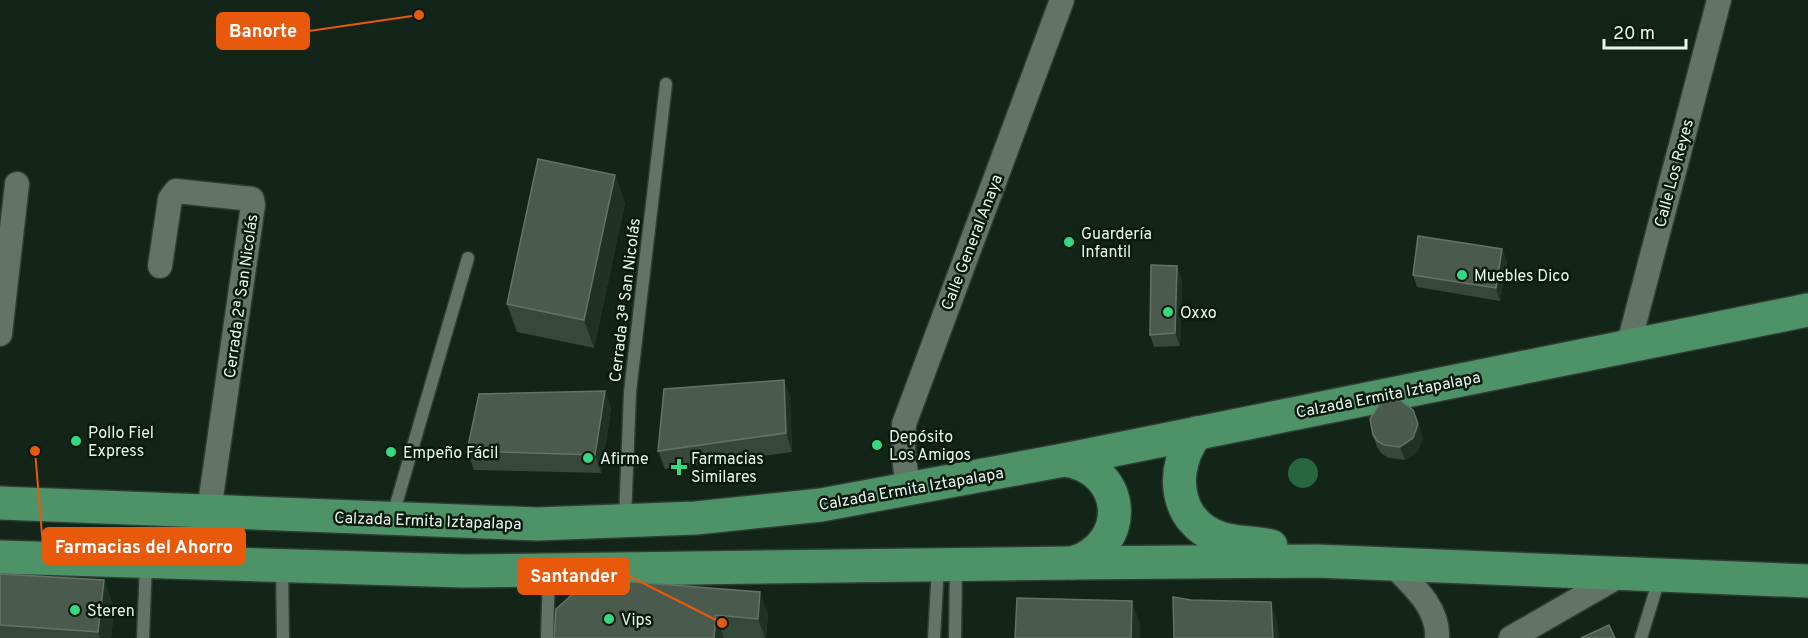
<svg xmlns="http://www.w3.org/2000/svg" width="1808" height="638" viewBox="0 0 1808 638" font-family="Overpass,sans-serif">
<rect width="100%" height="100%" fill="#132418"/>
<!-- water -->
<circle fill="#276740" cx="1303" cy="473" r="15"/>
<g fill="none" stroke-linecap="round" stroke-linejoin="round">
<!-- lane casing -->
<g stroke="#303b33" stroke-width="15">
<g id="lane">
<polyline points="392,518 468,258"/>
<polyline points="625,519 630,392 666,84"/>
<polyline points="282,567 283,638"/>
<polyline points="143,638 146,563"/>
<polyline points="547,638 549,570"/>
<polyline points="934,638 938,566"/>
<polyline points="955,638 956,567"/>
<polyline points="1641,638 1660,576"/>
</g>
</g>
<!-- street casing -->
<g stroke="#303b33" stroke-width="27">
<g id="street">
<polyline points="160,266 170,199 176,191 252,199 253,205 209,511"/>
<polyline points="0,334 17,184"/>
<polyline points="1628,347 1719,0"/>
<polyline points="908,489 903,449 904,424 1062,0"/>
<path d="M1392,564c19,20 47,43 45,74"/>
<polyline points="1511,638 1622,574"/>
</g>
</g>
<!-- primary casing -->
<g stroke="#303b33" stroke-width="36">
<g id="primary">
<path d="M1197,433c-28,34 -24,89 23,105 15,5 34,4 51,8"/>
<path d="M1064,460c62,8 69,84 9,103"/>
<polyline points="0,503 537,524 696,518 821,505 1064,460 1808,310"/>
<polyline points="0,557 464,571 1073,563 1316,561 1808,581"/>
</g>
</g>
<!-- lane -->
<use href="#lane" stroke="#617466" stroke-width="12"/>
<!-- street -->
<use href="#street" stroke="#617466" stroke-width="24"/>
<!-- primary -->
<use href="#primary" stroke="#4e9268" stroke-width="33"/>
</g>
<!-- wall -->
<g fill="#37483b">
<polygon points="615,175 625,203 594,348 517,332 507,304"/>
<polygon points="1502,249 1507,262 1500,301 1417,287 1413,275"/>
<polygon points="1182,279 1180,346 1154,347 1150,335"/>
<polygon points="784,380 790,398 792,452 665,469 658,451"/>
<polygon points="605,391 611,409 601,473 474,470 467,451"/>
<polygon points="1373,435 1423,437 1418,451 1405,460 1389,458 1382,454 1377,447"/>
<polygon points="0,574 104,580 114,608 111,638 0,638"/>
<polygon points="556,609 768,614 766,638 554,638"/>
</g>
<!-- shaded-wall -->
<g fill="#203225">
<polygon points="615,175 625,203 594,348 584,320"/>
<polygon points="1502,249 1507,262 1500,301 1496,288"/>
<polygon points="1177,266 1182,279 1180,346 1175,333"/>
<polygon points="784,380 790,398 792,452 786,433"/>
<polygon points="605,391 611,409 601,473 595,455"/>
<polygon points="1413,410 1423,437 1418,451 1405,460 1400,447"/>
<polygon points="104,580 114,608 111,638 100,638 98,632"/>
<polygon points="760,592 768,614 766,638 765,638 758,619"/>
<polygon points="1132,601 1140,624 1140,638 1131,638"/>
<polygon points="1271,602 1277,620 1279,638 1273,638"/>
<polygon points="716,615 724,638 714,638"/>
</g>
<!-- building -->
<g fill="#4a5b4e" stroke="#637367" stroke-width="1.5">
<polygon points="538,159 615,175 584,320 507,304"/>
<polygon points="1418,236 1502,249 1496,288 1413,275"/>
<polygon points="1151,265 1177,266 1175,333 1150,335"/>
<polygon points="784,380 786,433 658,451 664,389"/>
<polygon points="605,391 595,455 467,451 479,394"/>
<polygon points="1393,400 1401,401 1413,410 1418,424 1413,438 1400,447 1384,445 1377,441 1373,435 1370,419 1379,405"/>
<polygon points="0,574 104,580 98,632 0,625"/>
<polygon points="633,582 760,592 758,619 716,615 714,638 554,638 556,609 584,584"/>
<polygon points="1173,597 1191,600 1271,602 1273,638 1174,638"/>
<polygon points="1017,598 1132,601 1131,638 1015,638"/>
<polygon points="1609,625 1615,638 1581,638"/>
</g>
<!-- markers -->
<g fill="#36d880" stroke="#091a0f" stroke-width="2">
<circle cx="1069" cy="242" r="6"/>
<circle cx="1462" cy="275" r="6"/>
<circle cx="1168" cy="312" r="6"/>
<circle cx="76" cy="441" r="6"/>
<circle cx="877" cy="445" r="6"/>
<circle cx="391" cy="452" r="6"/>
<circle cx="588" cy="458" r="6"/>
<path d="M676 458h6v6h6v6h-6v6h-6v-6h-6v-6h6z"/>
<circle cx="75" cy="610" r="6"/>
<circle cx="609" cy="619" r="6"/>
</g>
<g text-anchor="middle" stroke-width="5" stroke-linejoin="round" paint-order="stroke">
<!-- street labels -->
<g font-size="16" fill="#eaf5ed" stroke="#091a0f">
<text transform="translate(1673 173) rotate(-75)" y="6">Calle Los Reyes</text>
<text transform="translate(971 242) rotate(-69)" y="6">Calle General Anaya</text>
<text transform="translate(240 296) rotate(-82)" y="6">Cerrada 2ª San Nicolás</text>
<text transform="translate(624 300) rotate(-83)" y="6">Cerrada 3ª San Nicolás</text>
<text transform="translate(1388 394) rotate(-11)" y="6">Calzada Ermita Iztapalapa</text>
<text transform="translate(911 488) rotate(-10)" y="6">Calzada Ermita Iztapalapa</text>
<text transform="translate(428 520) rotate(2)" y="6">Calzada Ermita Iztapalapa</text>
</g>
<!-- poi labels -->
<g font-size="16" fill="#eaf5ed" stroke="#091a0f" text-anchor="start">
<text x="1081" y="239">Guardería<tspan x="1081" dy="18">Infantil</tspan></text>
<text x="1474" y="281">Muebles Dico</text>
<text x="1180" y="318">Oxxo</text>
<text x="88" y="438">Pollo Fiel<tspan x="88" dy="18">Express</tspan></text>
<text x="889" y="442">Depósito<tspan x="889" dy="18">Los Amigos</tspan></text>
<text x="403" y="458">Empeño Fácil</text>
<text x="600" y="464">Afirme</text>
<text x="691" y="464">Farmacias<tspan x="691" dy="18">Similares</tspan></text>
<text x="87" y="616">Steren</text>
<text x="621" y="625">Vips</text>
</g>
</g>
<!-- callouts -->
<path fill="none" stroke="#e8590c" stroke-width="2" d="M419 15L309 31M35 451L43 546M722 623L629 576"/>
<g fill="#e8590c" stroke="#091a0f" stroke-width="2">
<circle cx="419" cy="15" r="6"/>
<circle cx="35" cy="451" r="6"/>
<circle cx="722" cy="623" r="6"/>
</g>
<g fill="#e8590c" stroke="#e8590c" stroke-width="2">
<rect x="217" y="13" width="92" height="36" rx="6"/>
<rect x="43" y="528" width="202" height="36" rx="6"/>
<rect x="518" y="558" width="111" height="36" rx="6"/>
</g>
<g font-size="18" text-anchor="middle" font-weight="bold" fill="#fff">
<text x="263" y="37">Banorte</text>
<text x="144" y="553">Farmacias del Ahorro</text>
<text x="574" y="582">Santander</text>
</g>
<!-- scale -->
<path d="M1604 39v9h82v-9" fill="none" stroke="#eaf5ed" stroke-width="3"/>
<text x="1613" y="39" font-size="18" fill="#eaf5ed" stroke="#091a0f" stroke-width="4.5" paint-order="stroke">20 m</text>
</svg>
